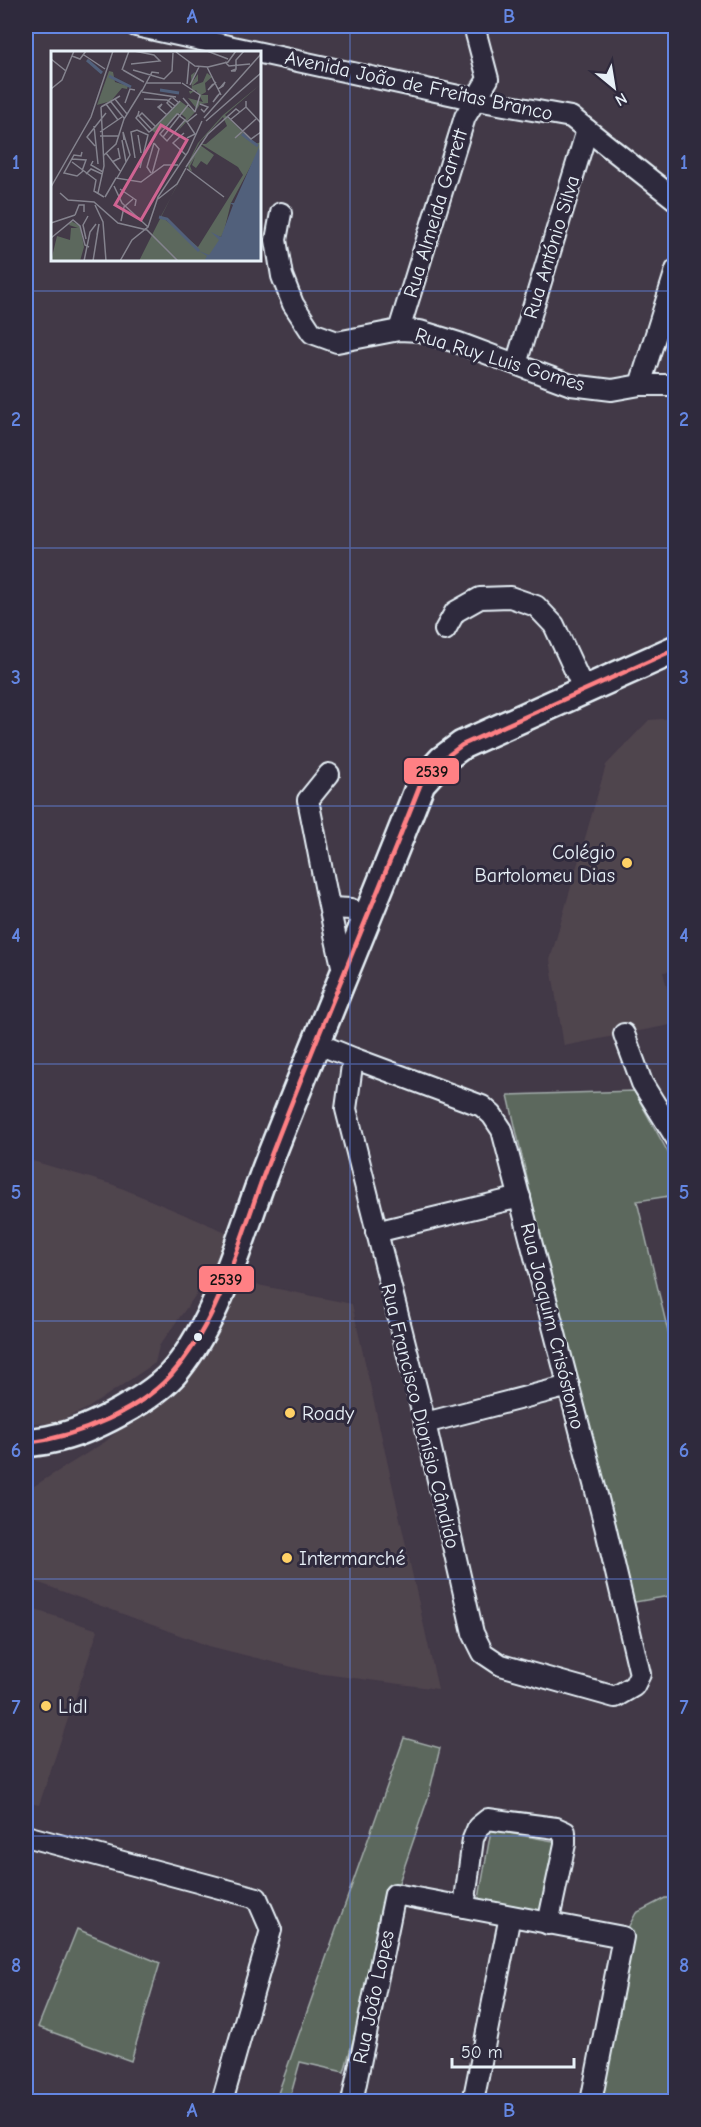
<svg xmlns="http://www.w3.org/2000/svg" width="701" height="2127" viewBox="0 0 701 2127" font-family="'Comic Neue',sans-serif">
<rect width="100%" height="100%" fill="#423947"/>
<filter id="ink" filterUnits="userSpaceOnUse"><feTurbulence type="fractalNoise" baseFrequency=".0167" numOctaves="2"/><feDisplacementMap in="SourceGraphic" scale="12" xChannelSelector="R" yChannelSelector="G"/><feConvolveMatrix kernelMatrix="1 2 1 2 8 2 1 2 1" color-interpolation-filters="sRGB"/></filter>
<g filter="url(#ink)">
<!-- built -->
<g fill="#50444e">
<polygon points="675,718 675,971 663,972 675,1018 675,1024 564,1046 550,960 606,765 649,720"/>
<polygon points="26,1159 114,1185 233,1235 213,1271 159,1346 155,1363 88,1408 53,1424 26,1422"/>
<polygon points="238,1281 352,1304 438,1689 316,1673 209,1646 26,1578 26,1491 105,1442 207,1356"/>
<polygon points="26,1607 98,1630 39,1805 26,1802"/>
</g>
<!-- green -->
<g fill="#5c685d" stroke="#a2acaa" stroke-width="1.5">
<polygon points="634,1091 675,1165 675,1195 637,1201 675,1361 675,1595 624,1604 508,1095"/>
<polygon points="404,1738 440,1748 428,1798 395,1894 344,2072 300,2062 289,2101 275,2102"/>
<polygon points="491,1830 559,1842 546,1916 478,1904"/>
<polygon points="665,1898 675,1898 675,2101 591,2102 623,1937 636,1913"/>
<polygon points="77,1929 160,1963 131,2061 38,2027"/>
</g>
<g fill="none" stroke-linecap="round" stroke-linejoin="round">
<!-- street casing -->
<g stroke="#e8f1f8" stroke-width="24">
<g id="street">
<polyline points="136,26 477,100 571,117 676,200"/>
<polyline points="281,213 276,240 282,276 293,304 312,333 337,342 399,330 420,331 459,343 571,385 612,390 640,385 676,385"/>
<polyline points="399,330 465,117 488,79 474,26"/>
<polyline points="516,364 587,130"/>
<polyline points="640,385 676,270"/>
<polyline points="445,630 455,612 480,598 510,597 536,606 554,625 584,690"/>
<path d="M329,774l-21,26c12,58 22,117 36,174"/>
<polyline points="331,908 351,909 367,921"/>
<polyline points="624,1034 642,1083 676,1138"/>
<polyline points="316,1043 353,1058 346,1109 425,1423 473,1633 483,1653 501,1665 615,1697 634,1686 640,1674 605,1526 502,1130 492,1115 482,1106 353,1058"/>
<polyline points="376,1232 520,1197"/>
<polyline points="425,1423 569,1386"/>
<polyline points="26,1836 257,1898 271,1930 222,2102"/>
<polyline points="464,1907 473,1839 478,1827 488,1819 556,1828 565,1832 565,1844 548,1924"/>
<polyline points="352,2102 395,1894 623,1937 591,2102"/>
<polyline points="473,2102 510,1916"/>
</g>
</g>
<!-- secondary casing -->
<g stroke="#e8f1f8" stroke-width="32">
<path id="secondary" d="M26,1443c8,-1 18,-2 26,-4 37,-7 102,-41 125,-70 44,-55 65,-138 90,-203 50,-128 104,-255 154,-383l21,-23 20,-15 214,-96"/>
</g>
<!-- street -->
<use href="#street" stroke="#2f2a3d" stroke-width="20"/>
<!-- secondary -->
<use href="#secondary" stroke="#2f2a3d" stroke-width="27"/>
<!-- bus-1 casing -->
<g stroke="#2f2a3d" stroke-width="9">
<path id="bus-1" d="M26,1443c51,-6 118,-33 151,-75 47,-58 64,-134 90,-202 49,-129 104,-255 154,-383l21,-23 20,-15 214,-96"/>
</g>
<!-- bus-1 -->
<use href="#bus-1" stroke="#ff8084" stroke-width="4.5"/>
</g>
</g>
<!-- grid -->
<path fill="none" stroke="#6487e3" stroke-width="1.5" stroke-opacity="0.55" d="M350,26v2076M26,291h650M26,548h650M26,806h650M26,1064h650M26,1321h650M26,1579h650M26,1836h650"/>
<!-- markers -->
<g fill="#ffd166" stroke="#2f2a3d" stroke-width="2">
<circle cx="627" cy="863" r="6"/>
<circle cx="290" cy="1413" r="6"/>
<circle cx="287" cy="1558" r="6"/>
<circle cx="46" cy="1706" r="6"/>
</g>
<circle fill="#e8f1f8" stroke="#2f2a3d" stroke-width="2" cx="198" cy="1337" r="5"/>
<g text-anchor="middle" stroke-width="6" stroke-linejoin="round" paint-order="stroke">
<!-- street labels -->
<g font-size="20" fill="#e8f1f8" stroke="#2f2a3d">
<text transform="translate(419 85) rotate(12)" y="7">Avenida João de Freitas Branco</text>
<text transform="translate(435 213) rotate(-73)" y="7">Rua Almeida Garrett</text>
<text transform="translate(551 247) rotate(-73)" y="7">Rua António Silva</text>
<text transform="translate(500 359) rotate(17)" y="7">Rua Ruy Luis Gomes</text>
<text transform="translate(553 1326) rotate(76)" y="7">Rua Joaquim Crisóstomo</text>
<text transform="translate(421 1416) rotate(76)" y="7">Rua Francisco Dionísio Cândido</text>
<text transform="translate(373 1997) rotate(-78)" y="7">Rua João Lopes</text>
</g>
<!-- poi labels -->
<g font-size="20" fill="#e8f1f8" stroke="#2f2a3d" text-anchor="start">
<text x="615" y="859" text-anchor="end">Colégio<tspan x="615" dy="23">Bartolomeu Dias</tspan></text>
<text x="302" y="1420">Roady</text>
<text x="299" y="1565">Intermarché</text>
<text x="58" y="1713">Lidl</text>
</g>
</g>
<!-- overview -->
<g transform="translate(51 51)">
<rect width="210" height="210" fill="#423947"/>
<path d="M58,20l4,1 2,10 13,4 -1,3 -5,-1 -11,13 -14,4zM144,21l-2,9 5,-7v7l-6,5 11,-4 4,-9 5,4 -7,6 1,9 -5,3h7v8l-8,1 -3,5 -9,-11 15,4 -7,-12 -6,4 -1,-3h3l-1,-16zM210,33l-36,31 30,29 6,-2v5l-30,56 -7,28 -3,6 -6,-2 5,3 -9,23h-72l59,-118 25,-28zM172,66l4,9 -21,18h-5l37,23 5,8 -45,72 -37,-31 39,-74zM129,50l15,11 -17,19 8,-13 -6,-5 -24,21 -4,-4zM149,94l14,10 -7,10 -6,-4 -5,7 -4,-3 3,-8 -5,9 2,5 -3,-1 -1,-4zM20,170l9,5 4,21 -4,14h-29l6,-25 13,4 1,-12h7l-9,-3z" fill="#5c685d" fill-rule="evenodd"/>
<path d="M208,96l2,114h-57l3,-5 -8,-5 10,4 10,-15 -8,-8 10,5 12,-32 -3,-2h4z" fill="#51607b"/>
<path fill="none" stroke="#51607b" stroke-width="3" d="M36,9l15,13M58,25l22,11M109,39l19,3M191,83l16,12M108,166l8,2 32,32"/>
<path fill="none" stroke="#84838e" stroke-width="1.5" d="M156,0l21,8M125,1l19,14 13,1M33,4l21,14M21,5l8,3 6,-8M0,8l15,12M174,11l4,4 21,-2M80,13l29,-3 -6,-6 -20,-4M156,16l14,28M157,16l20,-5 8,-11M185,18l-1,2h-4l5,-2v-9l8,-9M71,19l7,-19M72,19l21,12M82,19l31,9 8,-8 1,-18M95,32h35M131,32l18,12 -5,17M136,33l2,-22M162,33l-5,6 8,-8M139,34l9,-18M0,38l11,-9 12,-29M167,38l5,-3 2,-4 -5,6M91,40l10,-19 7,1M91,41l34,5M167,44l-5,7 7,-9M132,47l12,14M64,48l12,15M93,48l23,1 8,6M60,51l13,16M74,52l5,-14 5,1M55,53l12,16M149,53l8,3 -4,5 -3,-3M50,56l19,-11M195,56l15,16M108,57l3,-4 -4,3 9,8M121,57l-5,-5 2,-3 3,-3 6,5M88,60l-1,4 14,15M87,64l-2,3 13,14 3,-2M88,65l3,-3 13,13M176,65l24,23 10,-7M153,67l57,-64M134,69l-18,21 -7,-7 17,-20h1l3,3 4,3 2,2M179,69l16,-13v-6M155,70l55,-48M43,75l4,38M101,79l28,-29M49,81l22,-15M133,82l-11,10 13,12M87,84l3,18M49,85h19M112,86l25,-32M136,87l8,-4 -8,-12 10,-8M184,87l21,-19M71,89l4,22M44,95l-8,-9 19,-24M31,101l-1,4 -7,-1 -10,18 13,3 6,-5M55,102l14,18M52,105l13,-12 8,-25 18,-29M84,107l-4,-26 6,-2 11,5 -8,33M21,108l14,1 -4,11M42,110l-2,4 12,7M21,111l24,18 -2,11 10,6M61,111l8,-4 -2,-10M135,116l22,-33 28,-25 4,3M136,118l37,28M100,122l-4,-6 7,-24M35,123l5,-5 11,5M101,123l7,-25 -5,-6M66,127l13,-23 -7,-23 1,8M63,135l8,17 26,24M0,136l40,-70 22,-66M69,138l16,11 -1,6M9,142l8,7 26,2 24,21 29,7 31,31M47,142l6,-27 -3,-59M54,146l11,-19 25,4 23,-17h14M107,148l19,-15 9,-16M44,154l8,17 3,39M24,164l4,-10h5v7M70,170l3,-14 9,-8M0,172l24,-8M0,187l22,-18 7,6 5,19 4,2M35,188l-3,-14 5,-9M33,210l6,-29 6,-8M42,210l6,-37 -2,11M69,210l12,-21 16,-13 10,-30 30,-45 14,-31"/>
<path fill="#cf6492" fill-opacity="0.15" stroke="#cf6492" stroke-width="3" d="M110,74l26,15 -46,80 -26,-15z"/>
<rect width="210" height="210" fill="none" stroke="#e8f1f8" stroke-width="3"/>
</g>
<g stroke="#2f2a3d" stroke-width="2">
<rect x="403" y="757" width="57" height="28" rx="6" fill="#ff8084"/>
<rect x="198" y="1265" width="57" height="28" rx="6" fill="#ff8084"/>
</g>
<g font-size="16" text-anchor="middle" font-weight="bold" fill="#111">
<text x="432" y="777">2539</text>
<text x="226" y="1285">2539</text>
</g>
<!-- margin -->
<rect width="701" height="2127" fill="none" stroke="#2f2a3d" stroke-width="66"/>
<!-- north arrow -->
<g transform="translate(614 87) rotate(150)" stroke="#2f2a3d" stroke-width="4.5" paint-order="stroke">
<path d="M0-4.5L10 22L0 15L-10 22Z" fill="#e8f1f8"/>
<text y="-9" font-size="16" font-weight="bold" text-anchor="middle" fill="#e8f1f8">N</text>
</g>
<!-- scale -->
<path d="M452 2058v9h122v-9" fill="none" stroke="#e8f1f8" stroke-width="3"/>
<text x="461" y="2058" font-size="18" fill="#e8f1f8" stroke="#2f2a3d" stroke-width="4.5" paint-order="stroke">50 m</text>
<rect x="33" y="33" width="635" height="2061" fill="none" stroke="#6487e3" stroke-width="2"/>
<g font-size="20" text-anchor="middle" font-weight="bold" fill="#6487e3">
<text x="192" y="23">A</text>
<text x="509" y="23">B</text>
<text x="16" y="169">1</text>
<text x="684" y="169">1</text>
<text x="16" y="426">2</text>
<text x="684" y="426">2</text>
<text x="16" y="684">3</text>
<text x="684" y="684">3</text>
<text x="16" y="942">4</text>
<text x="684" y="942">4</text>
<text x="16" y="1199">5</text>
<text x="684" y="1199">5</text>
<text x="16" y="1457">6</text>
<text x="684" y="1457">6</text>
<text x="16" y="1714">7</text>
<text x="684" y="1714">7</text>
<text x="16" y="1972">8</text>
<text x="684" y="1972">8</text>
<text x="192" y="2117">A</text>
<text x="509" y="2117">B</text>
</g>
</svg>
